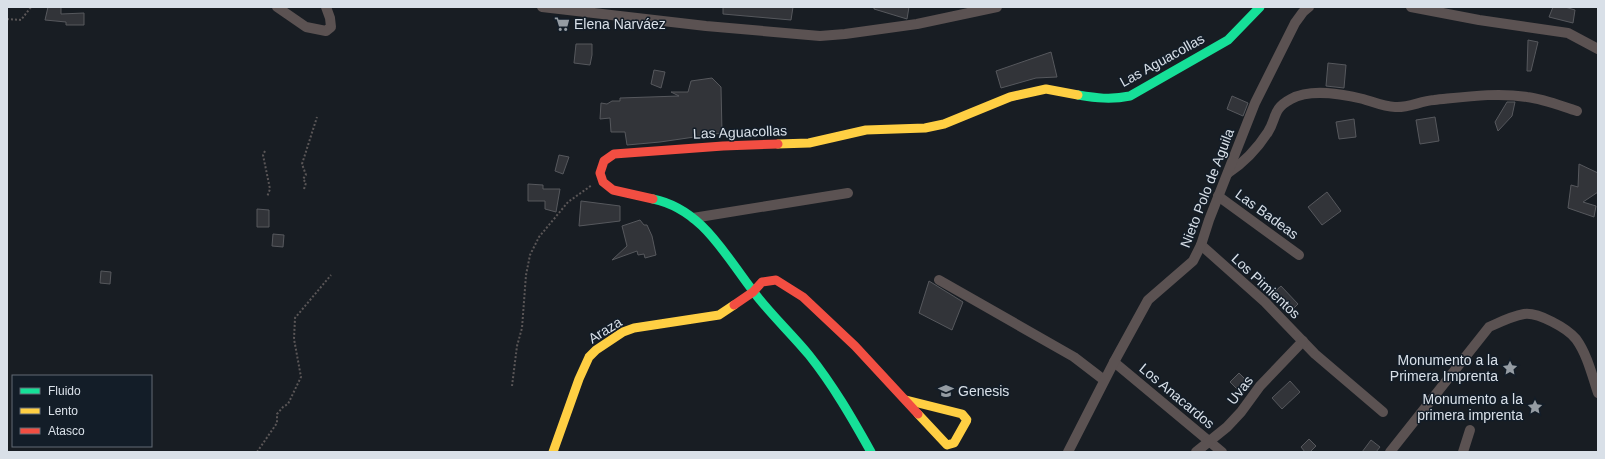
<svg xmlns="http://www.w3.org/2000/svg" width="1605" height="459" viewBox="0 0 1605 459" font-family="Arial,sans-serif">
<rect width="100%" height="100%" fill="#181d23"/>
<!-- building -->
<g fill="#323439" stroke="#56585d">
<polygon points="48,7 61,7 61,14 84,13 84,25 66,25 66,22 45,20"/>
<polygon points="723,7 793,7 791,20 723,14"/>
<polygon points="874,7 909,7 907,19 874,9"/>
<polygon points="1553,7 1565,7 1575,10 1573,23 1549,17"/>
<polygon points="1528,40 1538,42 1531,71 1527,71"/>
<polygon points="576,44 592,44 592,55 590,65 574,63"/>
<polygon points="1051,52 1057,77 1036,78 1001,88 996,71"/>
<polygon points="1328,63 1346,65 1344,88 1326,86"/>
<polygon points="654,70 665,72 661,88 651,84"/>
<polygon points="712,78 721,87 722,133 660,142 627,145 625,132 611,132 610,118 600,119 601,103 607,104 612,101 620,101 620,98 679,96 671,92 688,92 691,81"/>
<polygon points="1232,96 1248,103 1243,116 1227,109"/>
<polygon points="1507,102 1515,102 1512,116 1498,131 1495,122"/>
<polygon points="1435,117 1439,141 1420,144 1416,120"/>
<polygon points="1354,119 1356,137 1339,139 1336,122"/>
<polygon points="559,155 569,157 563,174 555,171"/>
<polygon points="1579,164 1598,173 1598,192 1583,202 1596,206 1594,217 1568,208 1571,185 1578,187"/>
<polygon points="528,184 543,185 543,189 560,189 556,212 545,209 545,201 528,201"/>
<polygon points="1327,192 1341,211 1322,225 1308,207"/>
<polygon points="581,201 620,206 620,221 579,226"/>
<polygon points="257,209 269,210 269,227 257,227"/>
<polygon points="640,220 644,225 647,225 652,236 656,255 645,258 644,254 638,255 637,251 612,260 627,246 622,226"/>
<polygon points="273,234 284,235 283,247 272,246"/>
<polygon points="101,271 111,272 110,284 100,283"/>
<polygon points="929,281 963,302 952,330 919,313"/>
<polygon points="1281,286 1298,304 1289,313 1272,294"/>
<polygon points="1239,373 1251,385 1242,394 1230,382"/>
<polygon points="1290,381 1300,392 1282,409 1272,398"/>
<polygon points="1309,439 1316,446 1310,452 1305,452 1301,447"/>
<polygon points="1371,440 1380,447 1376,452 1362,452"/>
</g>
<g fill="none" stroke-linecap="round" stroke-linejoin="round">
<!-- path -->
<g stroke="#5a5657" stroke-width="2" stroke-dasharray="2 2" stroke-linecap="butt">
<polyline points="7,19 21,20 31,7"/>
<polyline points="265,151 263,155 270,189 267,197"/>
<polyline points="304,189 306,183 303,179 306,175 302,164 317,117"/>
<polyline points="512,386 517,346 522,328 526,275 530,255 539,237 568,202 592,185"/>
<polyline points="257,452 277,423 277,414 283,407 288,404 301,377 294,339 295,318 331,275"/>
</g>
<!-- street -->
<g stroke="#5b5252" stroke-width="10">
<polyline points="277,7 306,27 326,31 331,27 330,18 326,7"/>
<polyline points="542,7 706,26 820,36 845,34 917,24 997,7"/>
<polyline points="1411,7 1479,20 1568,33 1598,49"/>
<path d="M1228,173c17,-11 29,-24 40,-41 9,-14 4,-23 23,-33 20,-11 51,-5 72,0 10,3 22,8 32,8 14,1 25,-6 39,-7 30,-3 63,-8 93,-3 17,2 34,9 50,14"/>
<polyline points="1218,196 1299,255"/>
<polyline points="693,218 848,193"/>
<polyline points="1201,245 1265,302 1315,354 1383,412"/>
<polyline points="939,280 1074,357 1104,380"/>
<polyline points="1114,362 1222,452"/>
<polyline points="1068,452 1114,362 1148,300 1193,261 1201,245 1209,220 1255,103 1295,23 1303,12 1309,7"/>
<polyline points="1196,452 1227,427 1241,412 1260,386 1303,341"/>
<path d="M1390,452l99,-125c11,-5 23,-11 35,-13 14,-2 43,14 52,25 11,15 16,36 22,54"/>
<polyline points="1463,452 1470,430"/>
</g>
<!-- fast -->
<g stroke="#16e098" stroke-width="9">
<path d="M1078,95c18,3 33,5 52,1l98,-56 32,-33"/>
<path d="M653,199c49,10 72,56 100,92 17,23 38,42 56,64 24,30 43,63 62,97"/>
</g>
<!-- slow -->
<g stroke="#ffcf43" stroke-width="9">
<polyline points="778,144 809,143 866,130 925,128 944,124 1010,97 1046,89 1078,95"/>
<polyline points="906,400 962,414 967,420 954,443 947,445 918,414"/>
<polyline points="553,452 579,379 589,357 596,350 623,332 634,328 719,315 734,305"/>
</g>
<!-- jam -->
<g stroke="#f24e42" stroke-width="9">
<polyline points="653,199 613,190 603,182 600,173 604,161 614,154 723,146 778,144"/>
<polyline points="734,305 753,292 762,282 776,280 803,297 855,346 918,414"/>
</g>
</g>
<!-- icons -->
<defs>
<g id="supermarket-bare" transform="scale(1.2)"><path d="M-6-5.5h2.5l.6 2H6L4.5 2H-2.5L-4.4-4H-6ZM-1.5 3.2a1.3 1.3 0 1 0 .1 0ZM3 3.2a1.3 1.3 0 1 0 .1 0Z" fill="#959ca3" stroke="#131d28" stroke-width="2.5" paint-order="stroke"/></g>
<g id="sight-bare" transform="scale(1.2)"><path d="M0-6L1.8-2.2L6-1.7L2.9 1.2L3.7 5.4L0 3.3L-3.7 5.4L-2.9 1.2L-6-1.7L-1.8-2.2Z" fill="#959ca3" stroke="#131d28" stroke-width="2.5" paint-order="stroke"/></g>
<g id="school-bare" transform="scale(1.2)"><path d="M0-5L7-2L0 1L-7-2ZM-4 1L0 2.5L4 1V4Q0 6-4 4Z" fill="#959ca3" stroke="#131d28" stroke-width="2.5" paint-order="stroke"/></g>
</defs>
<g fill-rule="evenodd">
<use href="#supermarket-bare" x="562" y="24"/>
<use href="#sight-bare" x="1510" y="368"/>
<use href="#school-bare" x="946" y="391"/>
<use href="#sight-bare" x="1535" y="407"/>
</g>
<g text-anchor="middle" stroke-width="3" stroke-linejoin="round" paint-order="stroke">
<!-- poi labels -->
<g font-size="14" fill="#d9e0e8" stroke="#131d28" text-anchor="start">
<text x="574" y="29">Elena Narváez</text>
<text x="1498" y="365" text-anchor="end">Monumento a la<tspan x="1498" dy="16">Primera Imprenta</tspan></text>
<text x="958" y="396">Genesis</text>
<text x="1523" y="404" text-anchor="end">Monumento a la<tspan x="1523" dy="16">primera imprenta</tspan></text>
</g>
<!-- street labels -->
<g font-size="14" fill="#d9e0e8" stroke="#131d28">
<text transform="translate(1162 60) rotate(-29)" y="5">Las Aguacollas</text>
<text transform="translate(740 132) rotate(-2)" y="5">Las Aguacollas</text>
<text transform="translate(1207 188) rotate(-69)" y="5">Nieto Polo de Aguila</text>
<text transform="translate(1267 214) rotate(36)" y="5">Las Badeas</text>
<text transform="translate(1266 286) rotate(43)" y="5">Los Pimientos</text>
<text transform="translate(605 330) rotate(-32)" y="5">Araza</text>
<text transform="translate(1240 390) rotate(-52)" y="5">Uvas</text>
<text transform="translate(1177 396) rotate(40)" y="5">Los Anacardos</text>
</g>
</g>
<!-- border -->
<rect width="1605" height="459" fill="none" stroke="#d9e0e8" stroke-width="16"/>
<!-- legend -->
<rect x="12" y="375" width="140" height="72" fill="#131d28" stroke="#626b75"/>
<rect x="20" y="388" width="20" height="6" fill="#16e098" stroke="#626b75"/>
<text x="48" y="395" font-size="12" fill="#d9e0e8">Fluido</text>
<rect x="20" y="408" width="20" height="6" fill="#ffcf43" stroke="#626b75"/>
<text x="48" y="415" font-size="12" fill="#d9e0e8">Lento</text>
<rect x="20" y="428" width="20" height="6" fill="#f24e42" stroke="#626b75"/>
<text x="48" y="435" font-size="12" fill="#d9e0e8">Atasco</text>
</svg>
